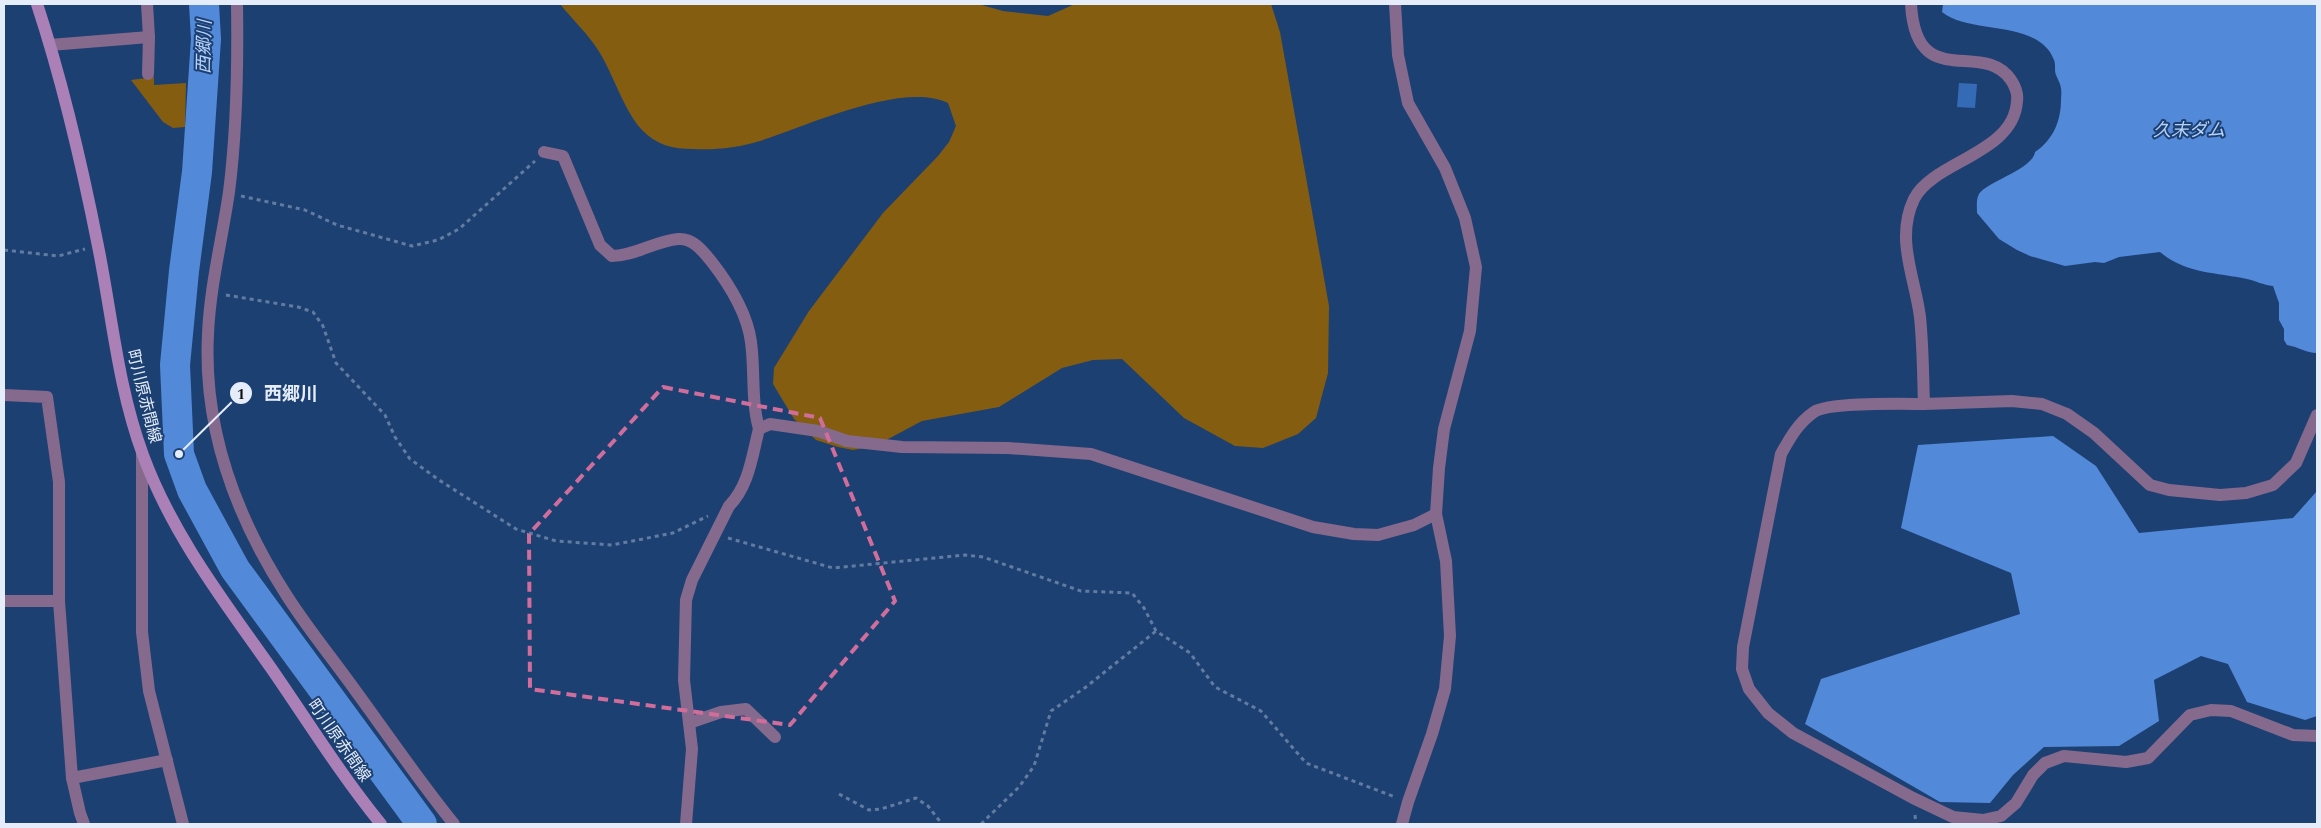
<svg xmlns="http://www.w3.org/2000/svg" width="2321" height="828" viewBox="0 0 2321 828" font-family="Spectral,'Noto Sans JP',serif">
<rect width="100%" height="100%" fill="#1d4072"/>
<!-- green -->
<g fill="#845d10">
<path d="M560,4h418l25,7 45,5 27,-12h196l9,28 49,274 -1,67 -12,45 -18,16 -35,14 -28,-2 -51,-28 -62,-59 -29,1 -31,8 -63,39 -77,14 -47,25 -22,4 -15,-3 -22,-7 -22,-21 -21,-35 1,-16 35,-57 74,-98 55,-57 11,-14 7,-16 -8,-23c-46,-22 -141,23 -188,38 -23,7 -44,9 -67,8 -20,0 -37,-4 -51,-19 -18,-19 -29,-57 -44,-80 -10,-16 -26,-31 -38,-46z"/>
<polygon points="154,77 154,85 186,83 185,127 173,128 163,122 131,80"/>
</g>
<!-- water -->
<g fill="#5289d9">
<path d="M1943,4h374v349c-11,0 -18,-6 -30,-8l-3,-5v-11l-5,-9v-17l-6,-17c-10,-1 -17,-5 -26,-7 -32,-7 -61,-5 -87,-27l-41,5 -15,6 -9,-1 -30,4 -35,-10 -13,-6 -18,-11 -22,-26c0,-6 -1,-14 2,-19 7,-12 54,-25 56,-42 18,-12 26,-31 26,-52 1,-13 0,-14 -5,-25 -2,-5 0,-10 -2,-15 -15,-41 -84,-25 -112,-48z"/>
<polygon points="2053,436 2096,466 2139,533 2293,518 2317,491 2317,716 2305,720 2247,702 2228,664 2201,656 2154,680 2159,721 2119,746 2044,747 2013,775 1990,803 1940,802 1805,724 1821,679 2020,614 2011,573 1901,528 1918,445"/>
</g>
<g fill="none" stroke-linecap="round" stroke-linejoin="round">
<!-- river -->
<polyline stroke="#5289d9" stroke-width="30" points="204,4 206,39 197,172 184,271 175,365 179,454 192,490 235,569 422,824"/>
</g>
<!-- building -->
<polygon fill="#356ab7" points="1959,83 1977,84 1975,108 1957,107"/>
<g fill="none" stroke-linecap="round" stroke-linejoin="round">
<!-- path -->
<g stroke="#627ca1" stroke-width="3" stroke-dasharray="4 4" stroke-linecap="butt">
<polyline points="241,196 305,210 337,225 412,246 438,240 459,229 535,161"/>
<polyline points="4,250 58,256 85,249"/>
<polyline points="226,295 298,307 313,312 323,326 336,363 385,415 395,437 410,459 439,480 516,529 556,541 612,545 673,533 708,516"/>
<polyline points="728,538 833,568 965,555 983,557 1081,591 1132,593 1144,608 1156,631 1190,653 1215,687 1261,711 1306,763 1395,797"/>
<polyline points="839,794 869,810 881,809 916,798 928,806 942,824"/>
<polyline points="1915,815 1916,824"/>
<polyline points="981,824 1019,787 1034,766 1051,711 1086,687 1156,631"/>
</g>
<!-- minor -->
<g stroke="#856a8d" stroke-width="12">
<path d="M237,4c1,63 0,125 -8,188 -7,48 -19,94 -21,142 -5,95 28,183 79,262 21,33 46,63 68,94 33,45 64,91 99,134"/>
<polyline points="1395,4 1398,55 1408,103 1445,168 1465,218 1476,267 1470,331 1444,429 1439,468 1436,514 1446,561 1450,636 1445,689 1432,734 1408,802 1402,824"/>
<path d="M1911,4c5,90 71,34 100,76 4,6 7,14 6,21 -3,53 -84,60 -103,98 -19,40 1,78 6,118 3,29 3,58 4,87l88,-3 30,3 25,10 27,19 56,52 19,5 51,5 26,-2 27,-8 23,-22 21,-48"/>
<polyline points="50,45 149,37 147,4"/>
<polyline points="148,74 149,37"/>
<path d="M544,152l19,4 37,89 12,11c23,0 43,-15 66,-17 15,-1 24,11 33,22 18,23 36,51 40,81 4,29 0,58 8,87"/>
<polyline points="4,395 47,397 59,482 59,601 72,778 167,760"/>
<path d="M1924,404c-21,0 -95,-2 -110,8 -16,11 -24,26 -33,42l-38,193 -1,22 7,20 19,24 25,20 120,65 40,19 30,3 18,-4 15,-13 17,-28 12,-12 19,-7 62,6 22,-4 42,-43 21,-5 20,1 62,24 24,1"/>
<polyline points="142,453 142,632 149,691 183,824"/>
<polyline points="4,601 59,601"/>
<polyline points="689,723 721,712 746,709 775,737"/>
<polyline points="72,778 80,813 84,824"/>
<path d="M686,824l6,-75 -8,-69 2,-80 6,-20 37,-74c20,-20 23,-50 30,-77l11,-5 14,2 34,5 29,10 55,6 106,1 83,6 222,73 41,7 24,1 36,-10 22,-11"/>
</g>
<!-- secondary -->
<path stroke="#aa80b7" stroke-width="12" d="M37,4c26,79 45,161 61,242 14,69 20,142 45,209 29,79 80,145 128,213 36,52 70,107 110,156"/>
</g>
<!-- marked area -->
<path fill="none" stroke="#d06d9b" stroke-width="4" stroke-dasharray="10 6" stroke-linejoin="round" d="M663,387l157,31 75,183 -105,124 -260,-36 -1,-155z"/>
<g text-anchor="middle" stroke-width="4" stroke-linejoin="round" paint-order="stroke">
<!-- street labels -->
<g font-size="16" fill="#e5edfa" stroke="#1d4072">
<text transform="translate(145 396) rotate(76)" y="6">町川原赤間線</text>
<text transform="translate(340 740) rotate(55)" y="6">町川原赤間線</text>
</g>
<!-- water labels -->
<g font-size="18" font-style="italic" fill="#b5d2fb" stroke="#1d4072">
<text transform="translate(204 47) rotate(-89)" y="6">西郷川</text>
<text x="2189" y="136">久末ダム</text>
</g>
</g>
<!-- callouts -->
<path fill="none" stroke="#e5edfa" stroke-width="2" d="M179 454L241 393"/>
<g fill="#e5edfa" stroke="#1d4072" stroke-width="2">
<circle cx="179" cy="454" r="5"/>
<circle cx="241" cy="393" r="12"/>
</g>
<g font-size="15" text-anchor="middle" font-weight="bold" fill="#111">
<text x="241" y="399">1</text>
</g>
<g font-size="18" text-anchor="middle" font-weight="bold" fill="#e5edfa" stroke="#1d4072" stroke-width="4" stroke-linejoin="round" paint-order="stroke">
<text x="291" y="400">西郷川</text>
</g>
<!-- border -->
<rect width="2321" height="828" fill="none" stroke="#e5edfa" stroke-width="10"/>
</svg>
